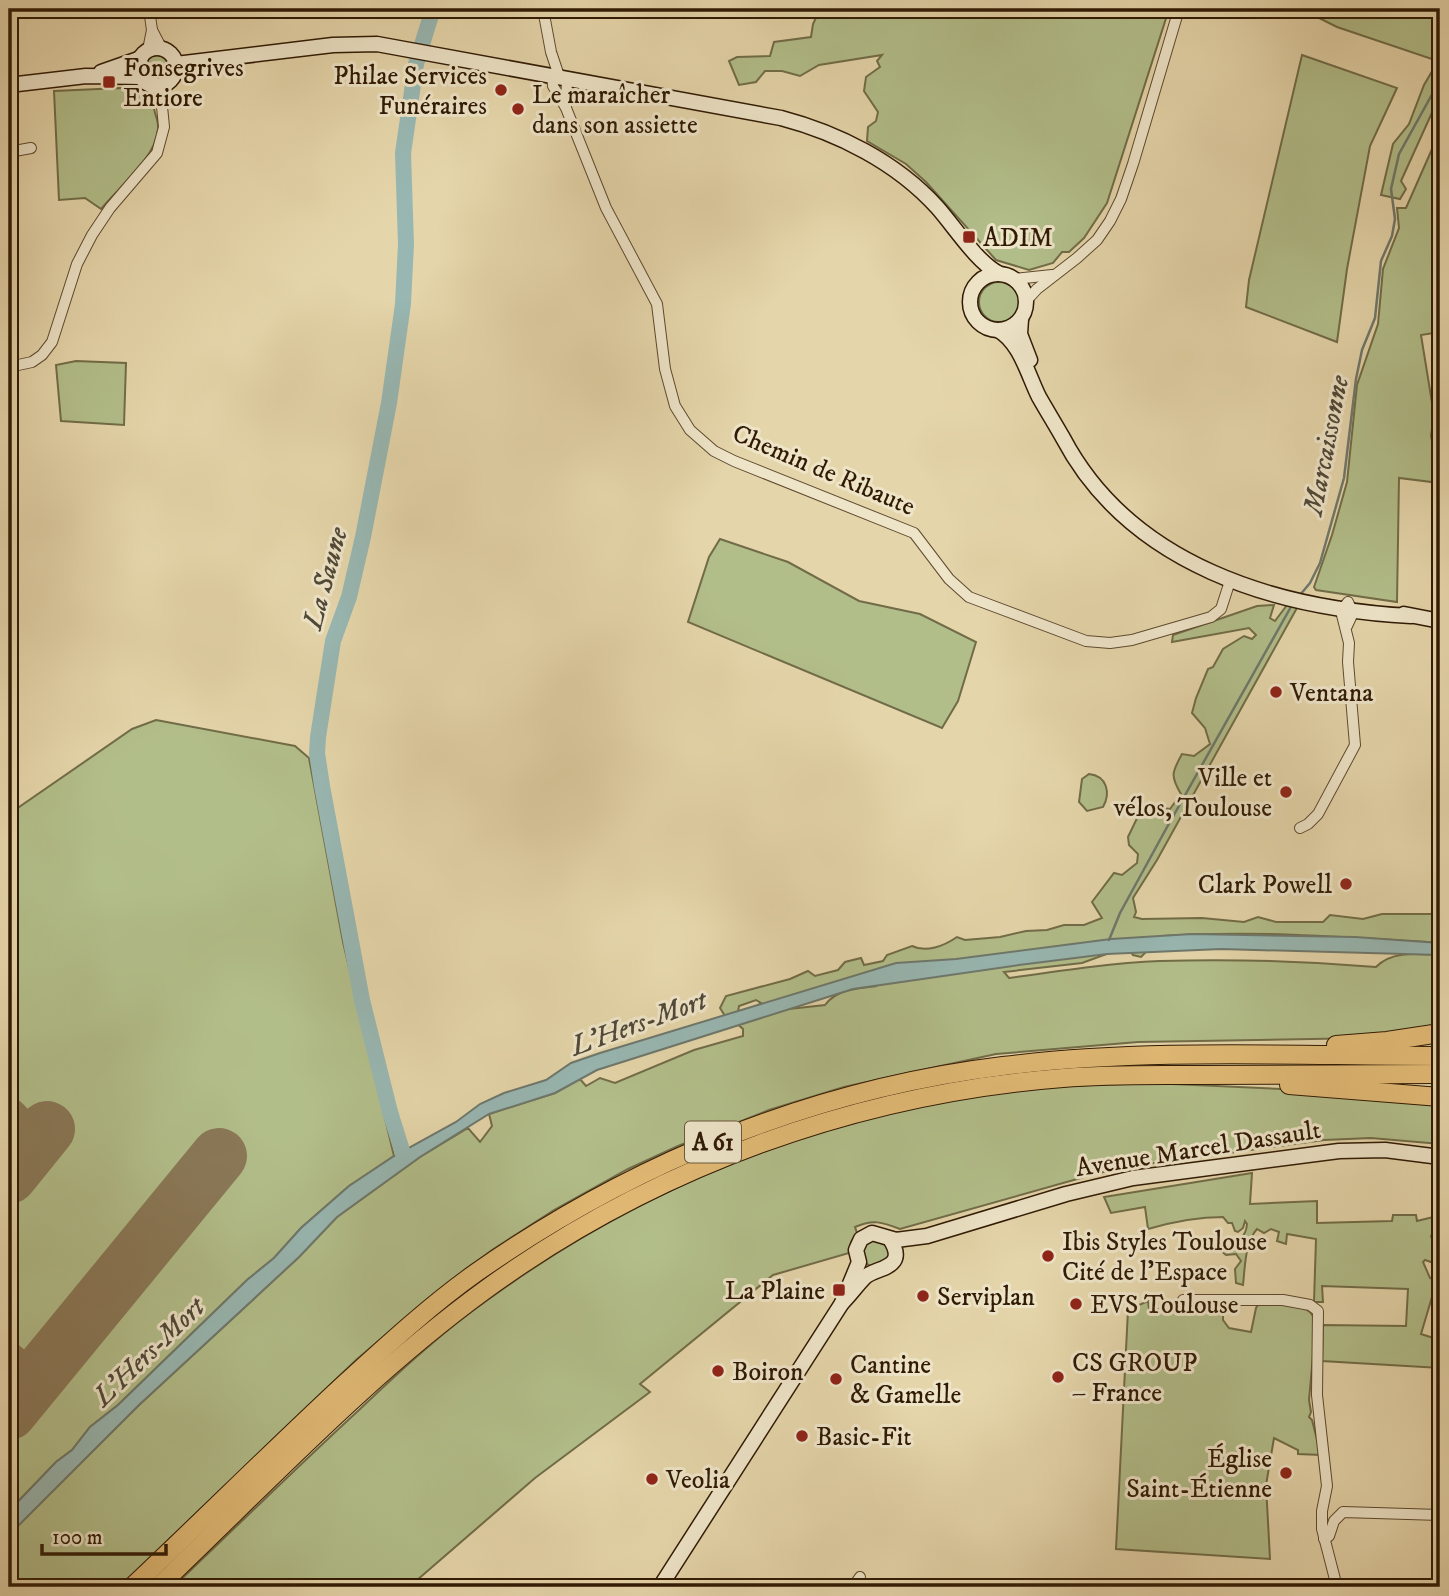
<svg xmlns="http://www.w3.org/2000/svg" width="1449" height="1596" viewBox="0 0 1449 1596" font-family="'IM FELL DW Pica',serif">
<rect width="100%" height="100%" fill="#e5d5aa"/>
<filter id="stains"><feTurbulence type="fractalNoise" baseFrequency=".00286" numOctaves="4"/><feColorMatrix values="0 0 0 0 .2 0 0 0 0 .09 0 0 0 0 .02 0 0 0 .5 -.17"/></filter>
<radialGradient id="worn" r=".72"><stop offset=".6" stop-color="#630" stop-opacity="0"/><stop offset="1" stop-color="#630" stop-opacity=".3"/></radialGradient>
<!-- green -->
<g fill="#b2be8a" stroke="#716c47" stroke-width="2" fill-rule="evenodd">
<polygon points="820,9 1169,9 1107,203 1084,238 1069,252 1062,252 1053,263 1029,270 996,260 926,182 906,164 867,141 868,127 876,121 878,112 864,91 866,77 880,67 877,61 882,55 819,65 800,76 782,71 765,71 756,82 739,85 729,61 737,57 770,56 774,42 811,37 813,24"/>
<polygon points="1315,9 1440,9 1440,95 1401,181 1406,189 1400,199 1381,195 1393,144 1409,124 1424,85 1438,61 1337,27 1317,17"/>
<circle cx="157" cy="67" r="12"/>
<polygon points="1302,55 1397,88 1370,146 1347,269 1337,342 1246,307 1249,280"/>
<path d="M121,88l26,10 6,-1 3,6 -2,5c1,8 5,13 4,21 -2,29 -39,58 -57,80l-16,-11 -26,2 -5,-109z"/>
<polygon points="1440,131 1440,332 1421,335 1434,415 1431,436 1433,445 1440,459 1440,483 1399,478 1397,602 1316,590 1314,587 1332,535 1347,482 1357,385 1378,324 1383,269 1399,228 1397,208 1406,208"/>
<circle cx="999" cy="302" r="20"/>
<polygon points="76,361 126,363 124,425 61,421 56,365"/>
<polygon points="720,539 788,562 859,601 920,614 976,642 958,701 942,728 688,622 709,557"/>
<path d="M1274,605l-4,13 5,3 12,-16 11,1 -141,254 -24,38 3,14 -2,5 8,2 60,-1 42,4 14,-5 18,5h47l7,-7 33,4 19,-5h58v29c-92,-6 -186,-13 -278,-7l-21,21 -8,-2 -11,-15 -15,14 -25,9 -78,9 5,6c49,-7 102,-15 151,-17 72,-2 144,0 216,6 16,-17 43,-13 64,-12v73l-73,10 -229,4 -142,12 -152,33 -75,23 -91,36 -50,23 -74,41 -62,40 -57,43 -79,67 -237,227h-110v-52l5,-6 125,-124 160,-148 38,-40 83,-60 48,-29 12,14 12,-16 -3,-12 66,-21 25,-14 6,7 14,-8 15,5 79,-33 49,-14v-7l-9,-8 27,-18 -5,-3 -17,6 -1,6 -13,4 -5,-8 6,-12 64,-17 18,-8 7,5 23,-6 7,-8 16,-4 3,7 19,-4 4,-6 25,-9c14,7 32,0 45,-9l8,3 35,-3 26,-6 21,-1 17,-5h20l18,-7 -10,-16 22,-29 8,2 15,-12 1,-9 -9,-9 -1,-8 12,-25 11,-6 19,3 11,-15c-11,-18 -9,-22 1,-40l12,2 16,-12 -5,-16 -13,-15 4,-15 12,-29 5,-2 10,-18 21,-13 8,3 4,-4 -7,-7 -77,14 1,-7 84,-29zM877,986c-19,2 -40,3 -52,19l-36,4 15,-16z"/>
<polygon points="156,720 295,746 309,758 343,942 394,1156 349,1186 301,1228 274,1258 247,1280 118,1405 90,1427 72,1450 56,1462 9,1511 9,1205 61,1141 9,1098 9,814 132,729"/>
<path d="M1089,774c18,2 22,19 14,33l-16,4 -8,-9 3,-23z"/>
<path d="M1150,1083l218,10 72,9v42l-69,-6 -47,2 -199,27 -30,7 -195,55c-18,-7 -27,-10 -45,-2l2,6 -6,9 -2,11 -76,22 -133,109 10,8 -115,86 -126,109h-236c62,-59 123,-119 186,-177 41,-39 83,-78 130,-111 152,-111 332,-184 519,-208 47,-6 95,-6 142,-8z"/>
<path d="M1252,1173l-2,31 67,-3v22l75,-2 1,-6h23l1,6 16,-4 7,3v10l-9,6 1,3 8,3v23l-15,-5 -2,2 7,16 10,4v17l-8,-2 -11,37 19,6v28l-118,-7 1,-36 83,1 2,-37 -86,-3 1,16h-9l2,-63 -29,-5 -1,10 -9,-3 2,-9 -8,-3 -7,4 -7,-4c-12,13 -12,38 -14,56l-7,-2 -1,-14 6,-8 -5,-7 -10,1 -7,-6 4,-6c14,-2 23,-4 24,-19l-2,-3 -2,7 -5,4 -3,-1 -3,-8h-4l-5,-6c-26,0 -51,5 -75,12l-3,-22 -34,6 -7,-16z"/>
<polygon points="871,1237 889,1246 889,1259 870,1266 863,1261 861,1245"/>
<path d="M1148,1301l1,8h74v11l6,8 22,4 5,-24 4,-6c21,2 50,-3 56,21l-7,77 2,12 -2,5 3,3 9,35 -23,-1v-4l-24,-12 -8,47 4,74 -154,-10 12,-239z"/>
</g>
<!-- water -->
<polygon fill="#98b7b2" stroke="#6e786c" stroke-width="2" points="1192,934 1355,937 1440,943 1440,955 1221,949 1107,954 1019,965 853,989 597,1070 555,1093 489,1114 420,1157 337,1217 299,1257 139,1405 9,1535 9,1511 56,1462 72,1450 90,1427 118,1405 247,1280 274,1258 301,1228 349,1186 394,1156 456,1122 480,1104 504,1093 546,1080 571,1063 600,1053 896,963 956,959 1111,939"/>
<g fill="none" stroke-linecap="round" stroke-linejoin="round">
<!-- stream -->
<g stroke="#6e786c" stroke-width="2.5">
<polyline points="1300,595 1310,583 1320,563 1344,478 1356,379 1362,350 1375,318 1381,261 1392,236 1395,219 1391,189 1399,154 1440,80"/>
<polyline points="1109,940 1120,913 1166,829 1292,605"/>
<polyline points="1028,1583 1031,1587"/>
</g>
<!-- river -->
<polyline stroke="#98b7b2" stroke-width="16" points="404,1157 390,1112 362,1000 322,786 317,753 318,737 333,641 349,597 363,537 389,403 403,304 406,244 403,153 416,64 433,9"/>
<!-- taxiway -->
<g stroke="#8a7857" stroke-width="23">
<path d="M9,1107c15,12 24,25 19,45"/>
<polyline points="9,1352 39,1376"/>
</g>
<!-- runway -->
<g stroke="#8a7857" stroke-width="56">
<polyline points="9,1176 47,1129"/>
<polyline points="9,1412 219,1156"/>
</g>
<!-- street casing -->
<g stroke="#5d492e" stroke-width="12">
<g id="street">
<polyline points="543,9 551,52 559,76"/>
<polyline points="152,30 162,49"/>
<polyline points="148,50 152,30 149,9"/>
<polyline points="552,75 553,86 566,108 606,208 657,304 665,369 675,406 690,430 714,451 734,461 914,533 949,579 969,597 1086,641 1110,643 1132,640 1211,617 1221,609 1230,581"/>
<polyline points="566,107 567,78"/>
<polyline points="9,152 31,148"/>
<polyline points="1015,279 1052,275"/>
<polyline points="1026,301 1037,289 1077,258 1097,240 1110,221 1121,199 1133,164 1179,9"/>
<polyline points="9,367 32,362 42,355 52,342 77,264 92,235 110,208 157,153 164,127 160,86"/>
<polyline points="1300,828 1308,824 1318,814 1355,745 1348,662 1349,643 1341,611 1348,602 1353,613 1347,626"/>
<polyline points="1183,1300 1283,1300 1310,1305 1318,1311 1317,1395 1327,1486 1322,1511 1322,1529 1337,1587"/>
<polyline points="1324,1539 1329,1536 1334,1521 1343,1512 1440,1515"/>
<polyline points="853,1587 860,1577"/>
</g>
</g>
<!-- secondary casing -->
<g stroke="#301a04" stroke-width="17">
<g id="secondary">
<circle cx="157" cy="67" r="19"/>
<path d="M176,64l157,-19 44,-1 404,74c57,15 115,44 156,89 17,19 39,54 61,66"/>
<polyline points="101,72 141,58"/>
<polyline points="9,85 86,76 141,77"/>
<circle cx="998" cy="302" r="28"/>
<polyline points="1021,319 1020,334 1030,360"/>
<path d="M998,330c22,12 30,45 41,67 8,14 16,27 24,41 67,127 213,171 348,178"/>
<polyline points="1404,614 1440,621"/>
<polyline points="842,1303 859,1262 856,1250 861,1239 872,1233 896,1240 927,1236 1066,1194 1133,1178 1339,1151 1385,1150 1440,1157"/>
<path d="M660,1587l182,-284c8,-8 15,-18 23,-26 11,-10 44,-8 25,-38"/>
</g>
</g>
<!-- highway casing -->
<g stroke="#301a04" stroke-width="20">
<g id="highway">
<polyline points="1336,1045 1387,1041 1440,1033"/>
<polyline points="1289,1085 1440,1097"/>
<path d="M132,1587c70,-66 138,-134 209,-200 43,-39 88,-81 136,-115 156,-109 336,-183 526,-206 145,-18 292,-10 437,-10"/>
<path d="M158,1587c106,-101 209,-211 327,-297 169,-123 371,-196 578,-212 46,-4 92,-3 138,-3 80,-1 160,0 239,-1"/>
</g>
</g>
<!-- street -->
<use href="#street" stroke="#eee4c8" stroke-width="10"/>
<!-- secondary -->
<use href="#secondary" stroke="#eee4c8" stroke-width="14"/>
<!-- highway -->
<use href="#highway" stroke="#e2ba75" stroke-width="18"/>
</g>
<!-- markers -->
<g fill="#8f2418" stroke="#eee4c8" stroke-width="2.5">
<rect x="102" y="75" width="14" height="14" rx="3.5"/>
<circle cx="501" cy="90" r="7"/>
<circle cx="518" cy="109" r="7"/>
<rect x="962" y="230" width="14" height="14" rx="3.5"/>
<circle cx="1276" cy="692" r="7"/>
<circle cx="1286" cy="792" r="7"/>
<circle cx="1346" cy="884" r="7"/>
<circle cx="1048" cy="1256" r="7"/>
<rect x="832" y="1283" width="14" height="14" rx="3.5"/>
<circle cx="923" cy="1296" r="7"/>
<circle cx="1076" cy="1304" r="7"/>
<circle cx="718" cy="1371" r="7"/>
<circle cx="1058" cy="1377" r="7"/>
<circle cx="836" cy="1379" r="7"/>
<circle cx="802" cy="1436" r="7"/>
<circle cx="1286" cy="1473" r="7"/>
<circle cx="652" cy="1479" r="7"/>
</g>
<g text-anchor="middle" stroke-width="6" stroke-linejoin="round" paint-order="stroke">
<!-- shield labels -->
<rect fill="#eee4c8" stroke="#69573f" stroke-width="2" x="685" y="1121.5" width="56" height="41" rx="5"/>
<g font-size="24" font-weight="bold" fill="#301a04">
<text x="713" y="1150">A 61</text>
</g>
<!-- poi labels -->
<g font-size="26" fill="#301a04" stroke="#eee4c8" text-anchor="start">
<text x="123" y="76">Fonsegrives<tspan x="123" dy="30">Entiore</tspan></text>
<text x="487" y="84" text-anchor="end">Philae Services<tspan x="487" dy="30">Funéraires</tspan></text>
<text x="532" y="103">Le maraîcher<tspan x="532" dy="30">dans son assiette</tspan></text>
<text x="983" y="246">ADIM</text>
<text x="1290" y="701">Ventana</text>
<text x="1272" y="786" text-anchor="end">Ville et<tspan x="1272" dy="30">vélos, Toulouse</tspan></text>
<text x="1332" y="893" text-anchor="end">Clark Powell</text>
<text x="1062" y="1250">Ibis Styles Toulouse<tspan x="1062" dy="30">Cité de l'Espace</tspan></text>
<text x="825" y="1299" text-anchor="end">La Plaine</text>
<text x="937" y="1305">Serviplan</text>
<text x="1090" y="1313">EVS Toulouse</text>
<text x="1072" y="1371">CS GROUP<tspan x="1072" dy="30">– France</tspan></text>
<text x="850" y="1373">Cantine<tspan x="850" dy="30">&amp; Gamelle</tspan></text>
<text x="732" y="1380">Boiron</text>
<text x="816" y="1445">Basic-Fit</text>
<text x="1272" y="1467" text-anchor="end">Église<tspan x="1272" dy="30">Saint-Étienne</tspan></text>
<text x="666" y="1488">Veolia</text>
</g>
<!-- street labels -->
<g font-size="26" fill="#301a04" stroke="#eee4c8">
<text transform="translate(824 469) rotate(23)" y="9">Chemin de Ribaute</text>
<text transform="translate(1198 1148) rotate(-9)" y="9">Avenue Marcel Dassault</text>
</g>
<!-- water labels -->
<g font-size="28" font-style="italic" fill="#4f4938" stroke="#eee4c8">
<text transform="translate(1325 445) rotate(-79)" y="10">Marcaissonne</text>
<text transform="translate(324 578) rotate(-75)" y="10">La Saune</text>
<text transform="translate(638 1022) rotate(-20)" y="10">L'Hers-Mort</text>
<text transform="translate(148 1351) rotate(-44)" y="10">L'Hers-Mort</text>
</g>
</g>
<!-- margin -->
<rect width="1449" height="1596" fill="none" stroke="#e5d5aa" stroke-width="35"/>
<rect x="10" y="10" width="1428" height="1575" fill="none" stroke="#301a04" stroke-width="3.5"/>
<rect x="18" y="18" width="1414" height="1561" fill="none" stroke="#301a04" stroke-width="2"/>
<!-- scale -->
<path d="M42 1544v10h124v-10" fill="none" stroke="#301a04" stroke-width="3.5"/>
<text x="52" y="1544" font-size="21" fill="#301a04" stroke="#eee4c8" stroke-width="5" paint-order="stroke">100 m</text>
<rect width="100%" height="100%" filter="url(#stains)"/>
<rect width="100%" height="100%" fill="url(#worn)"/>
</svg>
